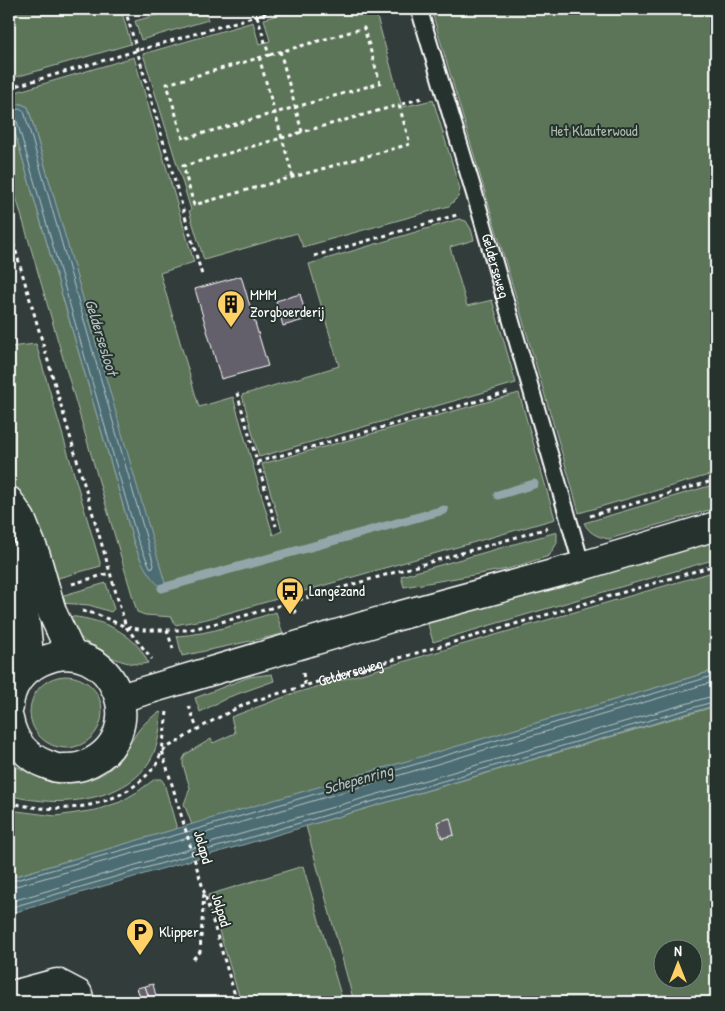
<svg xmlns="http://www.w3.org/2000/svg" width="725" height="1011" viewBox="0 0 725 1011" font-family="'Patrick Hand',sans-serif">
<rect width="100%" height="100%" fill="#323c3a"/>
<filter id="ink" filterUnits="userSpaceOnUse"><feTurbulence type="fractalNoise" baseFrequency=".02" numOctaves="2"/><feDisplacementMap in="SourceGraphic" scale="10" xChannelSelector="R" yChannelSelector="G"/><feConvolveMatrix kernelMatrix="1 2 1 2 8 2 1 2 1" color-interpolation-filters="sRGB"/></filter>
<g filter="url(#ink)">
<!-- green -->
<g fill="#5c7459" stroke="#aebaac" fill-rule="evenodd">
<polygon points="9,9 121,9 131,44 9,79 9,65 12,64 15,57 9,36"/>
<polygon points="179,9 204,9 208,20 141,40 135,21"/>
<polygon points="298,9 402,9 377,17 402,107 433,100 460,189 458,197 449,206 303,247 297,233 204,260 189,211 191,210 143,54 253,22 259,44 270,41 264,19"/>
<polygon points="431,9 716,9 716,473 579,513 569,477"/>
<path d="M134,57l60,205 -34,11 39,134 34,-10 40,138 9,-4 -20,-67 257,-71 36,126 -348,100 -32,6 -3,-8 -27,-2 -8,-3 -128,-439v-79zM21,104l7,3 137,479 -24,-26 -7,-17 -125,-431 2,-6z"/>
<polygon points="459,219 466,221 471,229 474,240 450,247 467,306 492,300 516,383 259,457 242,395 339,366 309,264"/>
<polygon points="36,344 101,566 51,580 9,488 9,347"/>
<path d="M716,484v24l-107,31c-12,-2 -20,-6 -25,-16z"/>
<polygon points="557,532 557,543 549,556 508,569 404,587 401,576"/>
<polygon points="716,536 716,559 433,642 427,621"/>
<polygon points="716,571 716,670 192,825 184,804 190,788 183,765 183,759 186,754 211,739 213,743 235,733 231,717 292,694"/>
<polygon points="106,583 114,609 111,612 89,605 60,603 57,597"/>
<path d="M276,612l7,22 -101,22 -5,-20c34,-2 66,-14 99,-24z"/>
<path d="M66,616c32,2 69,15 82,47 -21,6 -55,-13 -70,-28 -5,-5 -8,-13 -12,-19z"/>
<polygon points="272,674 274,681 229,697 200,712 195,698 249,677"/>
<circle cx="66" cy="712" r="36"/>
<path d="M716,706v296h-362l-48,-176zM662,948h30v30h-30z"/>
<path d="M160,712l1,1c-1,19 -3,39 -16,55 -24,30 -75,37 -110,32 -9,-1 -18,-2 -26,-6v-31c11,4 20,11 31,15 28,12 66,3 83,-23 12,-19 16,-31 37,-43z"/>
<polygon points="155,779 161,779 164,783 177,829 9,878 9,810 56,816 96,810 120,802 137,792"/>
<polygon points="303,866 343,1002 241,1002 208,895"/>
</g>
<!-- water -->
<g fill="#4b6c72" stroke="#93a7aa">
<path d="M15,104h6l7,3 137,476v3l-3,2c-15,-12 -21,-27 -28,-45l-125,-431 2,-6z"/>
<polygon points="716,670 716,705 9,914 9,878"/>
</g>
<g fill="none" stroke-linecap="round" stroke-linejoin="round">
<!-- shore -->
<g stroke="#b7c4c7" stroke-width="1">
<polygon points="21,109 24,111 154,565 153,568 150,567 138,541 16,118 13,113 15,110"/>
<polyline points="9,882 194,830 716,675"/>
<polyline points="9,888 195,836 716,681"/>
<polyline points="9,902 716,695"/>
<polyline points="9,908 716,701"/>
</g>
<!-- stream -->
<g stroke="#93a7aa" stroke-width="9">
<polyline points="498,495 534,484"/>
<polyline points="162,588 444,510"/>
</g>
</g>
<!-- building -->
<g fill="#63606c" stroke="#fff">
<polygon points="241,276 268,366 221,379 195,289"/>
<polygon points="300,294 307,319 283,326 276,301"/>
<polygon points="450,818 454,835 442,838 437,822"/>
<polygon points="153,984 156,996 149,998 145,986"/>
<polygon points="145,986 149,998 141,1000 137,988"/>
</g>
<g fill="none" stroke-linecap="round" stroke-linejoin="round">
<!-- service casing -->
<g stroke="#fff" stroke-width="19">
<g id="service">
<path id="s2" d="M419,9l60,200 103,357"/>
</g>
</g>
<!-- minor casing -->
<g stroke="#fff" stroke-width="31">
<polyline id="minor" points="9,996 57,983 78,994 80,1002"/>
</g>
<!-- tertiary casing -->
<g stroke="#fff" stroke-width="31">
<g id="tertiary">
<polyline points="9,501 21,519 36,556 52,612 72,655"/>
<path d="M9,557c14,35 18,72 21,110"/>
<polyline points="120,698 394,617 582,566 716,526"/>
<path d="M9,707c1,-20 13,-36 31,-45 72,-35 118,77 42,104 -6,2 -13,2 -19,2 -5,1 -10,-1 -15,-3 -21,-7 -35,-24 -39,-46"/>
</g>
</g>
<!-- path -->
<g stroke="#fff" stroke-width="3" stroke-dasharray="4 4" stroke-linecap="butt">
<polyline points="125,9 202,275"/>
<polyline points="257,16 269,55 167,84 183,139 380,83 364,28 269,55"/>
<polyline points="280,51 302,132 399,105"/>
<polyline points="259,57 282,138 183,166 194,205 410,144 399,105 425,97"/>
<polyline points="9,88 280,9"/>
<polyline points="293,177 282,138 302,132"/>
<polyline points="9,228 126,627 152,659"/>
<polyline points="314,256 460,214"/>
<polyline points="237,393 276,526"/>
<polyline points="257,462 510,392"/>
<polyline points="590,516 716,480"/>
<polyline points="72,584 110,573"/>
<polyline points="292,602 296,615"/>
<polyline points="82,611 96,614 126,627 144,630 188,630 233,619 548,528"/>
<polyline points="167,630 174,652"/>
<polyline points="303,673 305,685"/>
<polyline points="189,706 197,729"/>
<polyline points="167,712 162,751 237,1002"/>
<path id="s1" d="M9,802c43,13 103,8 137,-26 3,-3 7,-7 10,-11 3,-4 3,-10 7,-14 3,-4 11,-7 16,-10 23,-15 48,-29 74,-40l463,-136"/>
<polyline points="193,959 200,952 204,893"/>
</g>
<!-- service -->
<use href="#service" stroke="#26332d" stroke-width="15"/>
<!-- minor -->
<use href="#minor" stroke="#26332d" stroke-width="28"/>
<!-- tertiary -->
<use href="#tertiary" stroke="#26332d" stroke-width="28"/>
</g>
</g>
<!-- icons -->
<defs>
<g id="building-pin" transform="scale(1.4375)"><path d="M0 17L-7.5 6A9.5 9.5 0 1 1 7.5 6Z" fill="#ffd166" stroke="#26332d"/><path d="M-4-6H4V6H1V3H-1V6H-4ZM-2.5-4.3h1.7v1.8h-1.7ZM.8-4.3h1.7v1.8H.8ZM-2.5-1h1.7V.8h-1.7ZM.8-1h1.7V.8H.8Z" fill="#111"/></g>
<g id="bus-pin" transform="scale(1.4375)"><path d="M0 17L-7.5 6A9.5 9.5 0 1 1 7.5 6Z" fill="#ffd166" stroke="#26332d"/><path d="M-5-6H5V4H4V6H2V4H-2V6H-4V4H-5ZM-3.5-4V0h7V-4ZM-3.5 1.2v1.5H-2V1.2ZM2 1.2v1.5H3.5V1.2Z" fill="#111"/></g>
<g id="parking-pin" transform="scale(1.4375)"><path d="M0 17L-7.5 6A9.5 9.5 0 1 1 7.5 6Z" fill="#ffd166" stroke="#26332d"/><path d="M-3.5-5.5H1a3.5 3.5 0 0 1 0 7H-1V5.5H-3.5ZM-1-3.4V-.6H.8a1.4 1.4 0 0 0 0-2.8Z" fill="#111"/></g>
</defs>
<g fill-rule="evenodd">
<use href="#building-pin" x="231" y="304"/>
<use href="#bus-pin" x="290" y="591"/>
<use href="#parking-pin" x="140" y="932"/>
</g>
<g text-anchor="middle" stroke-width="4" stroke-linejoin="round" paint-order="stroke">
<!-- park labels -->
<g font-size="15" fill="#aebaac" stroke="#26332d">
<text x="594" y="136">Het Klauterwoud</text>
</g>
<!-- street labels -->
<g font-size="15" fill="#fff" stroke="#26332d">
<text dy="5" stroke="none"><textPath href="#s2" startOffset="268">Gelderseweg</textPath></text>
<text dy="5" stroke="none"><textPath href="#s1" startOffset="381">Gelderseweg</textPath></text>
<text transform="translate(203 847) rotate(74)" y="5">Jolapd</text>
<text transform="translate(221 910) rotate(73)" y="5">Jolpad</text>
</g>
<!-- poi labels -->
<g font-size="15" fill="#fff" stroke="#26332d" text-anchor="start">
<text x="250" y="300">MMM<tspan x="250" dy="17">Zorgboerderij</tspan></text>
<text x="309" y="596">Langezand</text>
<text x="159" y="937">Klipper</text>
</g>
<!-- water labels -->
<g font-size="16" font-style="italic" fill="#aebdc0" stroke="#26332d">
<text transform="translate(102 337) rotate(73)" y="6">Geldersesloot</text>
<text transform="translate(358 779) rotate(-16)" y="6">Schepenring</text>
</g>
</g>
<!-- margin -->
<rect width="725" height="1011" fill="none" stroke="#26332d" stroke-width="30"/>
<rect x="15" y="15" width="695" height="981" fill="none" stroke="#fff" stroke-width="2" filter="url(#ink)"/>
<!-- north arrow -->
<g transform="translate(678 964)"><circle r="24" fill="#26332d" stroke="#7d8581"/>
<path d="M0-4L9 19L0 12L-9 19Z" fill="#ffd166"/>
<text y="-8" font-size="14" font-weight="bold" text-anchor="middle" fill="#ffffff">N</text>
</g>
</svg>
